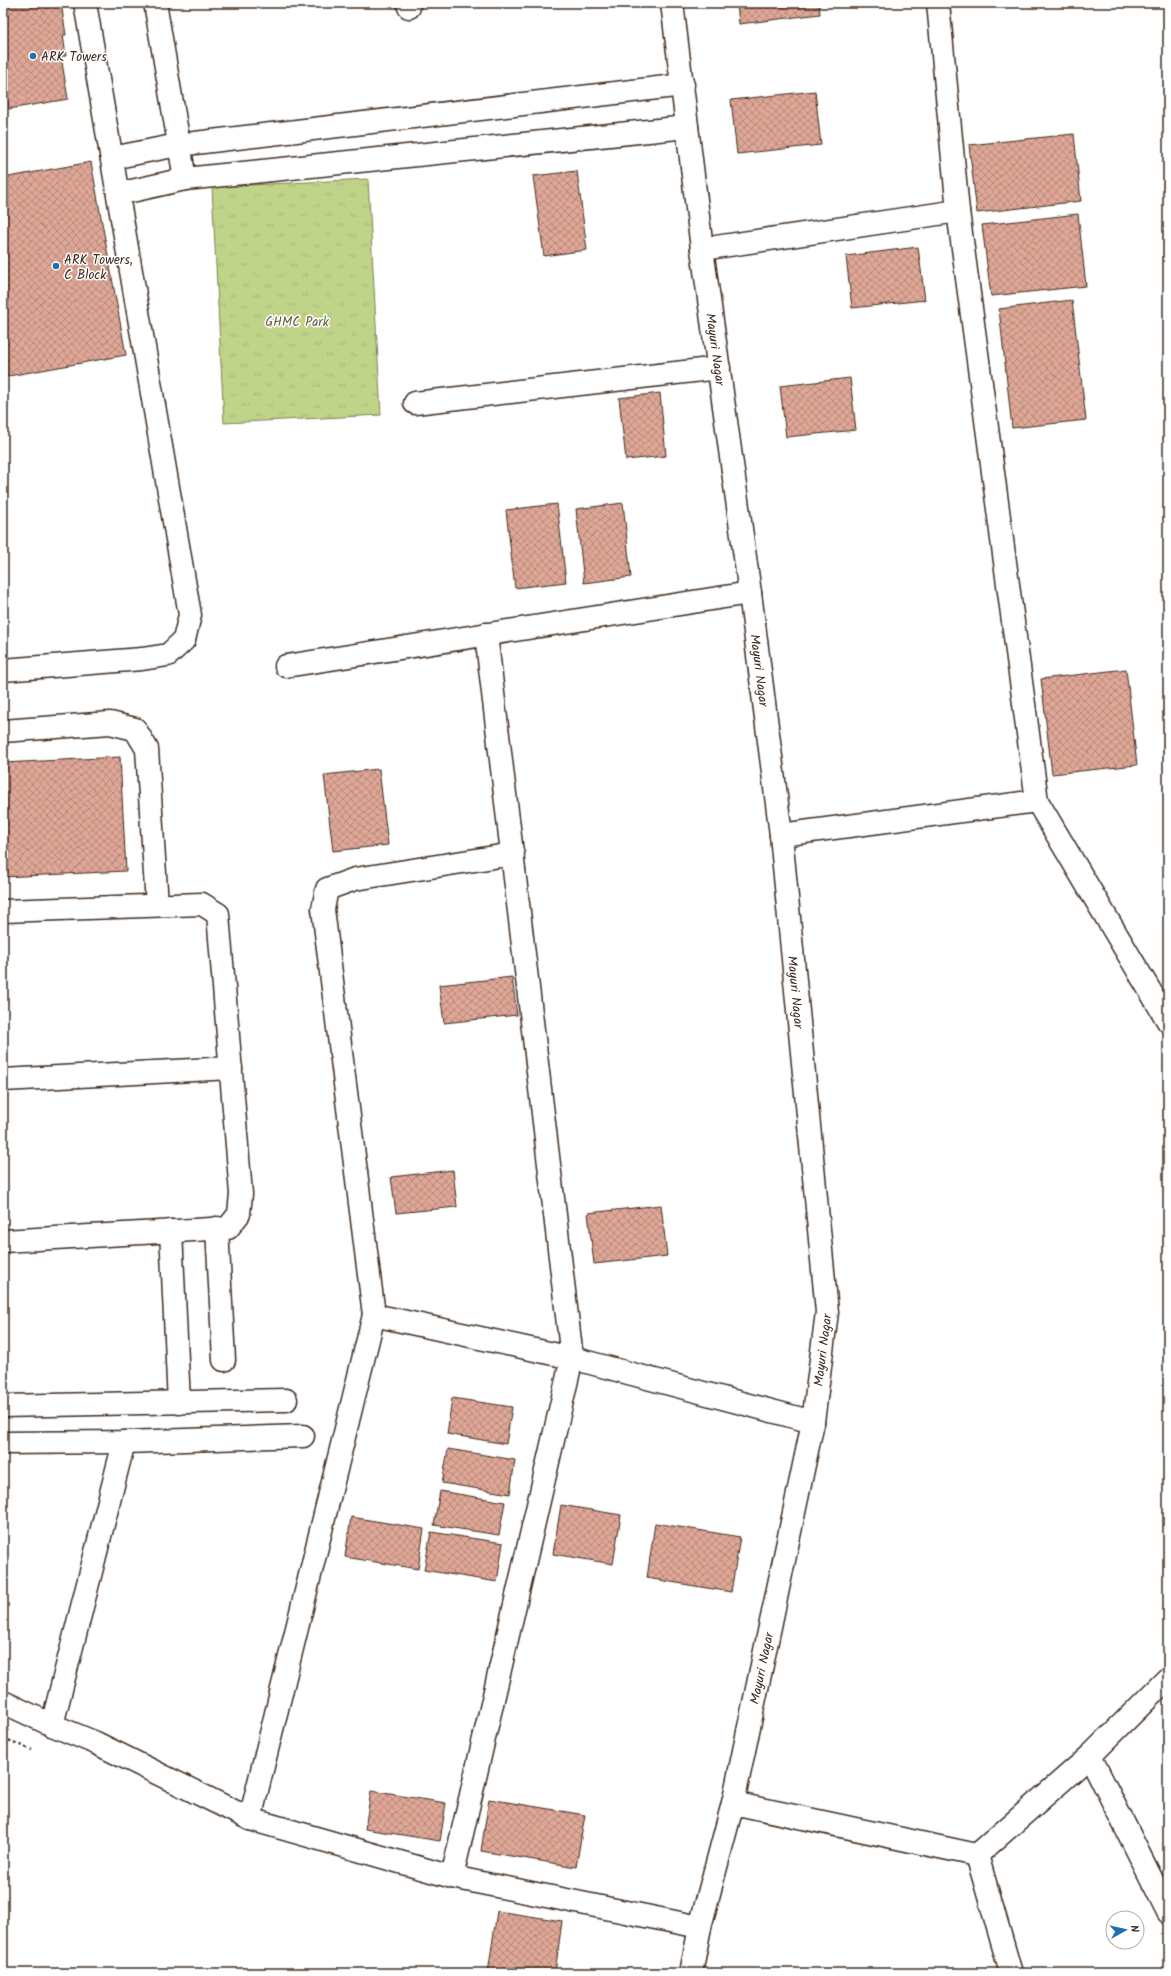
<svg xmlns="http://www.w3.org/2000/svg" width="1171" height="1976" viewBox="0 0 1171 1976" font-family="Kalam,sans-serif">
<defs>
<pattern id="grass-tufts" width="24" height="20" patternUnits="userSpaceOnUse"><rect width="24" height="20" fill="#c0d489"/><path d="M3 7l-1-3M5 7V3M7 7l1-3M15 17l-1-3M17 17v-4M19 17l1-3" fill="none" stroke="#a6b676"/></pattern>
<pattern id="building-cross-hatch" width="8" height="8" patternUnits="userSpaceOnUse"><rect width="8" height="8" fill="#dea796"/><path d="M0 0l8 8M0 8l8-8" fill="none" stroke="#b5887a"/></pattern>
</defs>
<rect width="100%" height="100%" fill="#fff"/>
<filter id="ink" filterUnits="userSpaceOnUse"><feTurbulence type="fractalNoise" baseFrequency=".025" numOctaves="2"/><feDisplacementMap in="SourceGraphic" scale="8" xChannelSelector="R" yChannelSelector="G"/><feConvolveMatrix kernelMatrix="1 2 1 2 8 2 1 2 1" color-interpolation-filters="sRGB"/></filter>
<g filter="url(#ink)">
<!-- grass -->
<polygon fill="url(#grass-tufts)" stroke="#7e7f54" points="368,179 381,415 224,423 212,187"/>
<!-- building -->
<g fill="url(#building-cross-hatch)" stroke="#3b2a1e">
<polygon points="3,3 61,3 66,35 63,35 66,56 61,56 68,99 9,109 3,72"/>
<polygon points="737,3 819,3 820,14 739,24"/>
<polygon points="815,91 821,145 737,154 731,100"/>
<polygon points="1074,134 1081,201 977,213 969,145"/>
<polygon points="91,162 126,355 3,377 3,178"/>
<polygon points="577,171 587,250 544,256 533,176"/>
<polygon points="1078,214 1086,286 991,296 982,225"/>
<polygon points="918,247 925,300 852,308 846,256"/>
<polygon points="1072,300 1086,420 1012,428 999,309"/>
<polygon points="850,378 856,430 786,437 780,386"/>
<polygon points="660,393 666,456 626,460 619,398"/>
<polygon points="623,503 631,577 584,583 576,509"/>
<polygon points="557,504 566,582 515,588 506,510"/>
<polygon points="1126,669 1137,765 1052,774 1041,679"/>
<polygon points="120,757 126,871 3,877 3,763"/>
<polygon points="379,769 388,845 333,851 324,775"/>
<polygon points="512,977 517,1015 444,1023 439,985"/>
<polygon points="453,1170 457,1207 396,1213 391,1177"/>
<polygon points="661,1205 667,1256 594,1264 588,1213"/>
<polygon points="452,1398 512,1407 506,1444 447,1434"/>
<polygon points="448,1449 515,1460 510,1494 442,1483"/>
<polygon points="440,1491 505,1502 499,1535 434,1525"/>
<polygon points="561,1505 621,1515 613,1564 553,1554"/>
<polygon points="351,1517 424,1529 418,1569 345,1557"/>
<polygon points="655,1523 740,1537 731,1592 647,1578"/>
<polygon points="431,1532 503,1543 497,1582 424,1570"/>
<polygon points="371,1791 446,1803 440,1841 365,1829"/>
<polygon points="489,1799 585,1815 576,1867 481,1851"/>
<polygon points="497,1911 562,1921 555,1973 488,1973"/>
</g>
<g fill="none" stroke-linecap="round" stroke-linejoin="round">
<!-- minor casing -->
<g stroke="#3b2a1e" stroke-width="25">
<g id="minor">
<polyline points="155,3 185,179"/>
<polyline points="408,3 409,7"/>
<path id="s1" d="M672,3l30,246 48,344 31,242 46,477 -14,110 -80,381 -33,124 -9,46"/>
<polyline points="938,3 958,211 1037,801"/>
<polyline points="112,158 178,145 683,85"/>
<polyline points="118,194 185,179 687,127"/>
<polyline points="702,249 958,211"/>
<polyline points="415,403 719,368"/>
<polyline points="286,666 750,593"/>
<polyline points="3,670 142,659 168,655 184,640 190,615 85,3"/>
<polyline points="3,731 110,723 135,729 147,749 157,905"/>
<polyline points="781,835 1037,801 1168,1021"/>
<polyline points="513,854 355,879 327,889 323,909 374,1315 572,1358 813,1422"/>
<polyline points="3,911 202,904 218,914 241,1194 239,1214 228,1228 3,1241"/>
<polyline points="3,1080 231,1068"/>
<polyline points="217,1228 224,1360"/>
<polyline points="171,1231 179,1403"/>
<polyline points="3,1406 286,1400"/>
<polyline points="3,1443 124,1442 303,1436"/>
<polyline points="3,1702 52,1725 96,1743 250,1819 452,1877 700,1927"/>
<polyline points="52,1725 124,1442"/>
<polyline points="1090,1756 1168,1912"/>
<polyline points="733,1803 977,1855 1090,1756 1168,1678"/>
<polyline points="250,1819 374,1315"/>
<polyline points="977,1855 1011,1973"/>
<polyline points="452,1877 572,1358 486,634"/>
</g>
</g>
<!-- path -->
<polyline stroke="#3b2a1e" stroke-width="2.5" stroke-dasharray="3 3" stroke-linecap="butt" points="3,1738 32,1750"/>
<!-- minor -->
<use href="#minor" stroke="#fff" stroke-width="22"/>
</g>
</g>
<!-- markers -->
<g fill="#1f6fb2" stroke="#fff" stroke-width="1.5">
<circle cx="33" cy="56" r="4"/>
<circle cx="56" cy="266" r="4"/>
</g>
<g text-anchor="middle" stroke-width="3" stroke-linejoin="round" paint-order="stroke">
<!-- poi labels -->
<g font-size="13" fill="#3b2a1e" stroke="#fff" text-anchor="start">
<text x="41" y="61">ARK Towers</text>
<text x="64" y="264">ARK Towers,<tspan x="64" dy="15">C Block</tspan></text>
</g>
<!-- park labels -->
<g font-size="13" fill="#635d3e" stroke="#fff">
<text x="297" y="326">GHMC Park</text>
</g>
<!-- street labels -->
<g font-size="13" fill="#3b2a1e" stroke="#fff">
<text dy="5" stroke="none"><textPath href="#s1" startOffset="349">Mayuri Nagar</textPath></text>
<text dy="5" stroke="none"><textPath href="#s1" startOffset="673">Mayuri Nagar</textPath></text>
<text dy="5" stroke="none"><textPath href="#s1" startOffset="997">Mayuri Nagar</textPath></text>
<text transform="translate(822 1350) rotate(-83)" y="5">Mayuri Nagar</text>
<text transform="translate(761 1668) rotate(-78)" y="5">Mayuri Nagar</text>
</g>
</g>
<!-- margin -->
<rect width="1171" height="1976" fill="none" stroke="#fff" stroke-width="16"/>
<rect x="8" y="8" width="1155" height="1960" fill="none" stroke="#3b2a1e" stroke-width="1.5" filter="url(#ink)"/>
<!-- north arrow -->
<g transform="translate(1125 1930) rotate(82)"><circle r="19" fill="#ffffff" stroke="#b1aaa5"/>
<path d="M0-3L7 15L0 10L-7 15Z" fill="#1f6fb2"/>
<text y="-6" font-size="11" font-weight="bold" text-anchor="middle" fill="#3b2a1e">N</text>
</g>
</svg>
